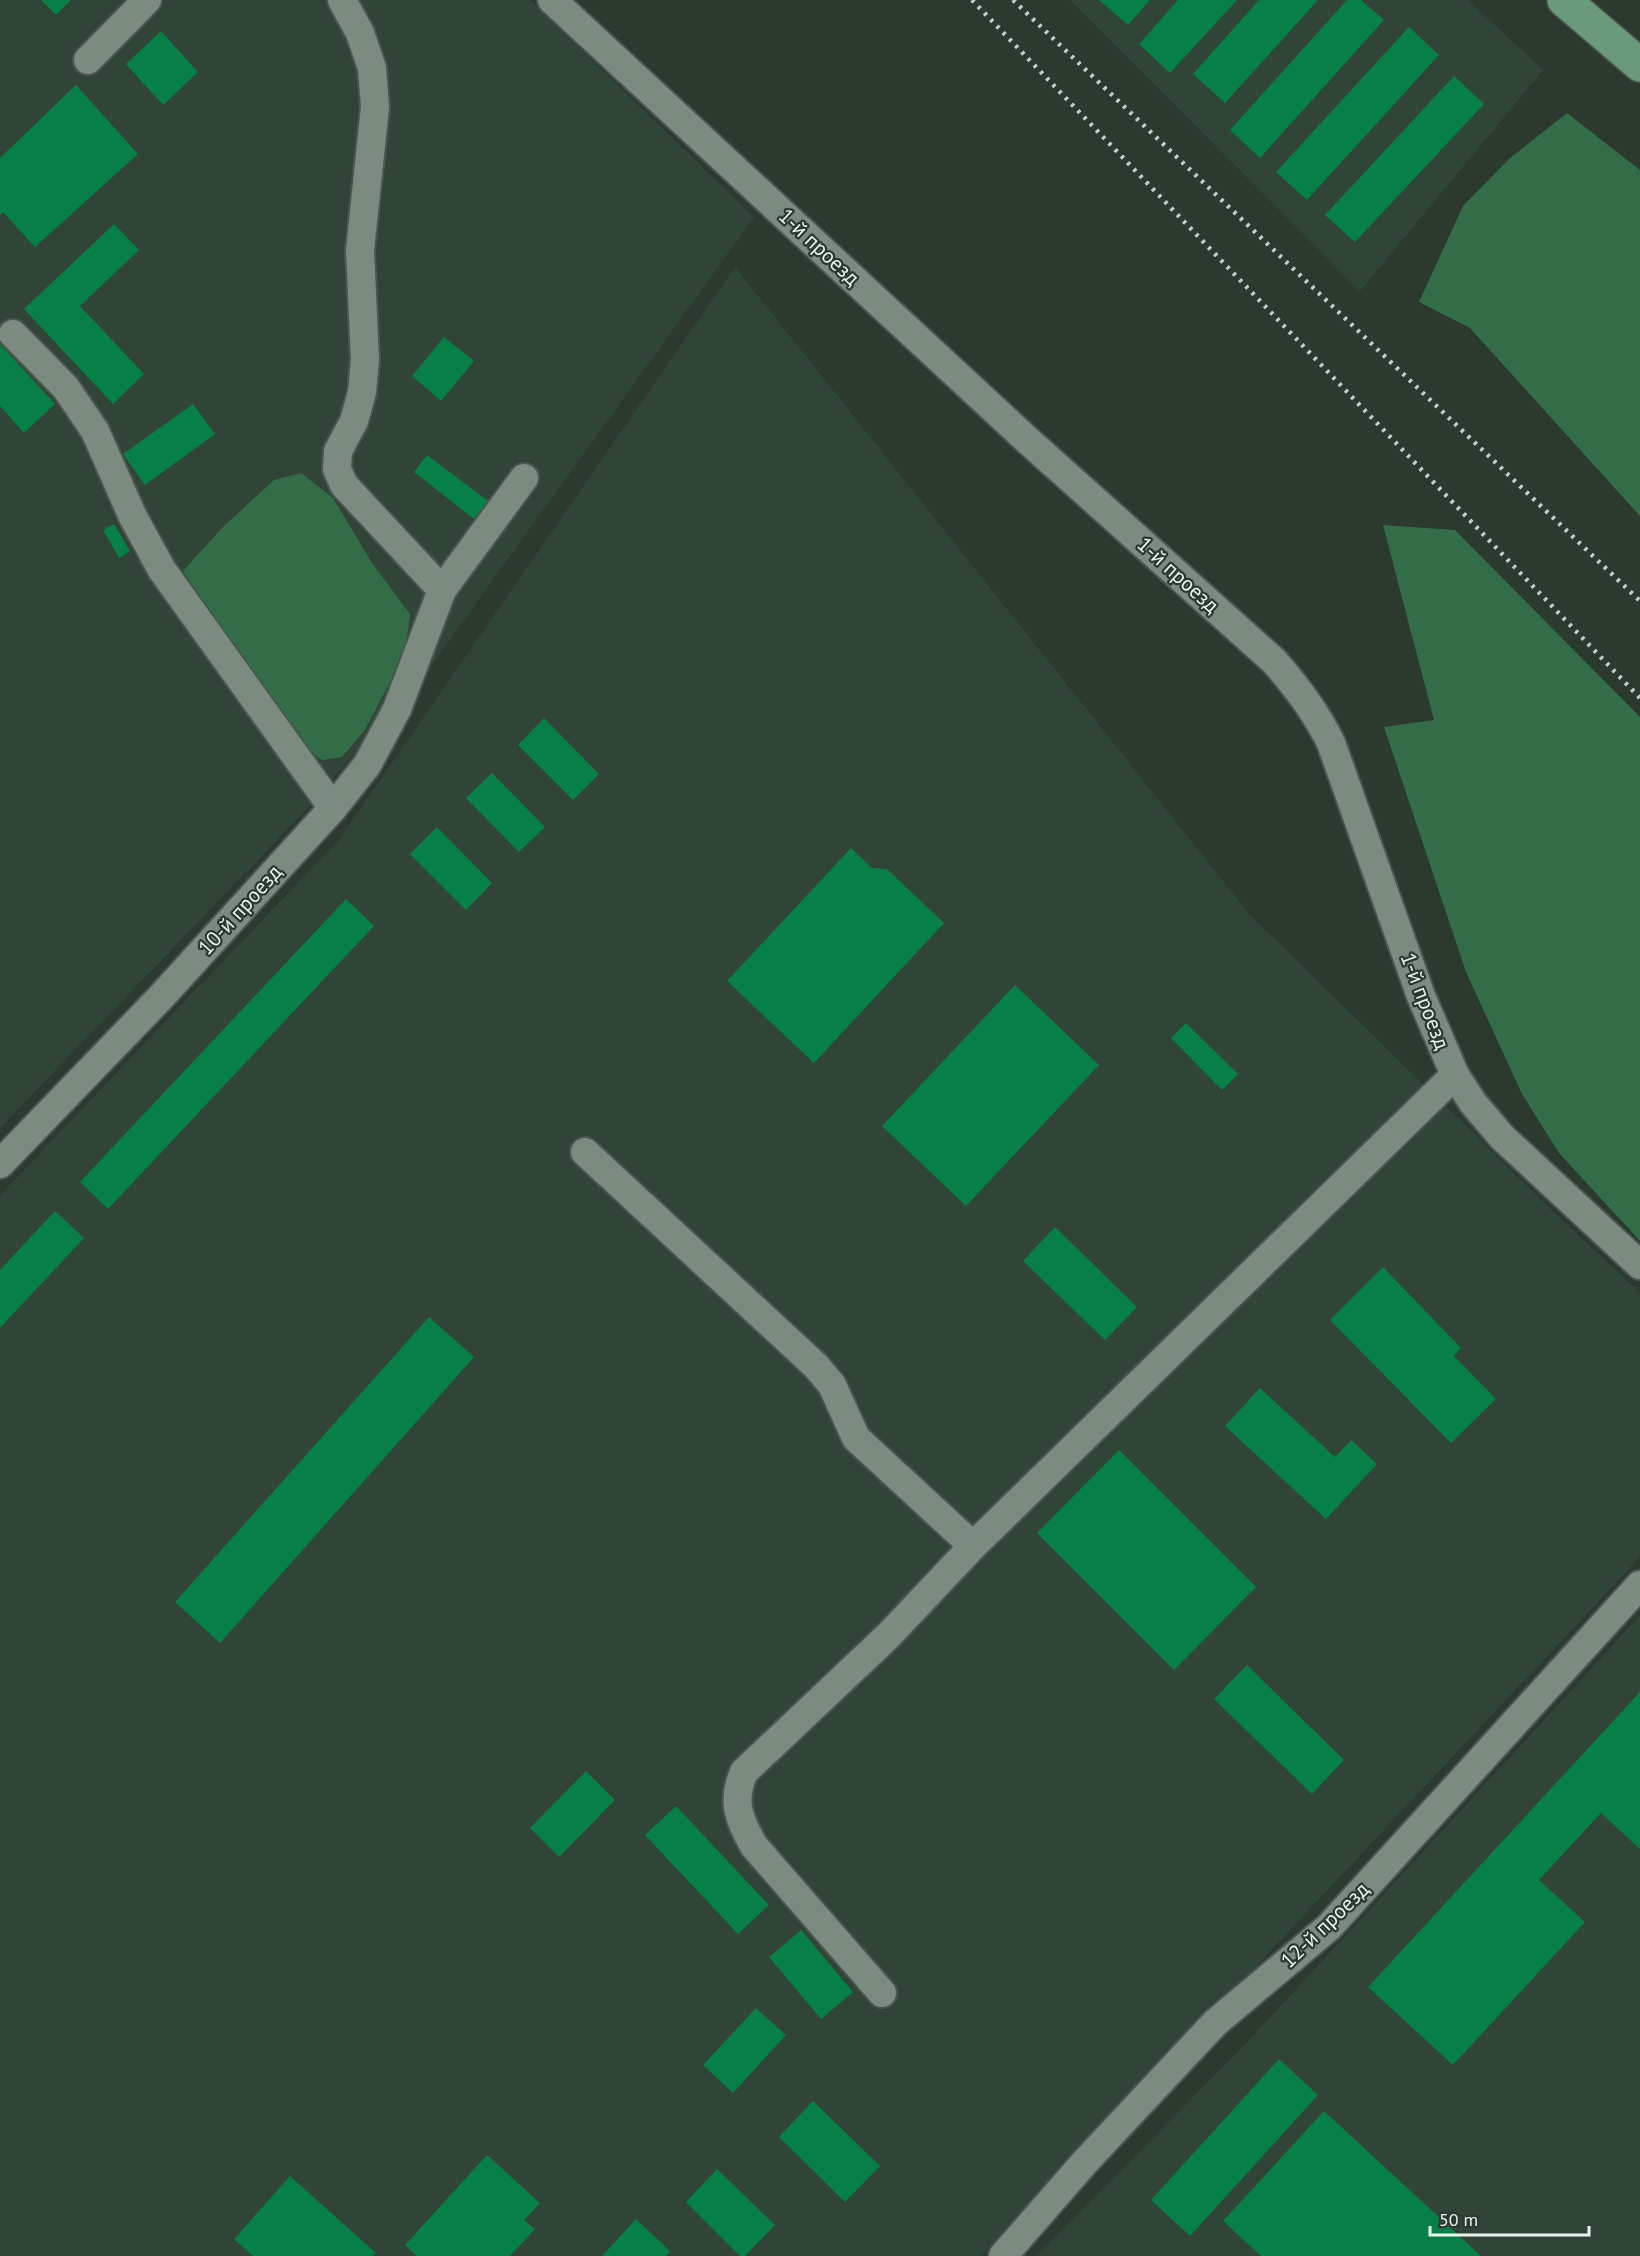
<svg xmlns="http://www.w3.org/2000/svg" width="1640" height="2256" viewBox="0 0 1640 2256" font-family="'PT Sans',sans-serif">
<rect width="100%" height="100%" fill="#2b392f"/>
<!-- built -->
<g fill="#304537">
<polygon points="0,0 530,0 754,217 433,663 302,814 0,1128"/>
<polygon points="1070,0 1468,0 1543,70 1360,291"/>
<polygon points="735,267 1250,915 1563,1221 1640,1293 1640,1557 1046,2190 981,2256 0,2256 0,1195 338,841"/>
<polygon points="1640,1616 1640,2256 1037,2256 1253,2036"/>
</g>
<!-- green -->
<g fill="#326d48">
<polygon points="1567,113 1640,170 1640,516 1470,328 1419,302 1463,206 1509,159"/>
<polygon points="301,473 333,498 372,563 410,614 405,653 365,730 342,757 322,760 305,748 183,571 223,527 274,480"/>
<polygon points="1383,525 1455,530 1640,717 1640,1241 1559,1153 1522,1094 1466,972 1384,727 1434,720"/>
</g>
<!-- building -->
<g fill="#068047">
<polygon points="41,0 71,0 56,15"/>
<polygon points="1099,0 1150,0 1128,25"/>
<polygon points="1178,0 1237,0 1170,73 1139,44"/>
<polygon points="1259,0 1318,0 1225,103 1193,74"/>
<polygon points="1347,0 1361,0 1384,20 1260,158 1230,130"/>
<polygon points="1409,27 1439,55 1307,200 1276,172"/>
<polygon points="161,31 198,72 163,105 126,64"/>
<polygon points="1454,76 1484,104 1355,242 1325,215"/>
<polygon points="76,85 138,154 35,247 3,212 0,215 0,158"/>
<polygon points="114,224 139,250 80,306 144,374 113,404 24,309"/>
<polygon points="444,337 474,361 441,401 412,376"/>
<polygon points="0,344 55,404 24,433 0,406"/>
<polygon points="193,404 215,434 145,485 123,454"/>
<polygon points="427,455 492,504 478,522 414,472"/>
<polygon points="114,524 130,551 119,558 103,530"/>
<polygon points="544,718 599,774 573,800 518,745"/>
<polygon points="492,773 545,827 519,852 466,798"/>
<polygon points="437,827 492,883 466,910 410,854"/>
<polygon points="851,848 872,868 887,869 944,923 814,1063 727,981"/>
<polygon points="346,899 374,926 108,1209 80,1182"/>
<polygon points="1015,985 1099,1065 966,1206 882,1126"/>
<polygon points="1186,1023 1238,1074 1222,1090 1171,1038"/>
<polygon points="55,1211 84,1238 0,1328 0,1270"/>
<polygon points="1055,1227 1137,1307 1105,1340 1023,1261"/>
<polygon points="1383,1267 1461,1348 1454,1356 1496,1399 1451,1443 1330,1320"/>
<polygon points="429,1317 474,1357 220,1643 175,1602"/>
<polygon points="1260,1388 1335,1457 1351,1440 1377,1464 1326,1519 1225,1426"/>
<polygon points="1119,1450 1256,1587 1174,1670 1037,1533"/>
<polygon points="1247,1665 1344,1760 1312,1794 1214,1699"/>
<polygon points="1640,1692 1640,1849 1601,1813 1539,1880 1585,1922 1453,2065 1368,1987"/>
<polygon points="586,1771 615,1800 559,1857 530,1828"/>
<polygon points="676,1806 769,1905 738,1934 645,1835"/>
<polygon points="801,1930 853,1992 821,2019 769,1957"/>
<polygon points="756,2008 786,2035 733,2093 703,2065"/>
<polygon points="1279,2059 1318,2095 1190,2236 1151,2200"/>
<polygon points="813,2101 880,2166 845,2202 779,2137"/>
<polygon points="1324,2111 1481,2256 1261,2256 1223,2221"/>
<polygon points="487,2155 540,2203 524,2220 535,2229 510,2256 417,2256 405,2245"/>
<polygon points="717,2169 775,2225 745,2256 740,2256 686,2202"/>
<polygon points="290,2176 376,2253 373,2256 253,2256 234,2239"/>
<polygon points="636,2219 670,2251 666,2256 602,2256"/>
</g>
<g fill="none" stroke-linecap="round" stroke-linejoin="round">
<!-- minor casing -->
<g stroke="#4b574e" stroke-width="32">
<g id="minor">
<path d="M552,0l472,437 250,224c23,26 42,51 57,82l90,253 34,79 18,28 29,34 138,128"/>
<polyline points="88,60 147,0"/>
<polyline points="13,334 66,388 95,431 132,515 162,570 333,808"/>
<polyline points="442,590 524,478"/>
<polyline points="585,1152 816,1366 832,1385 856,1438 973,1546 1455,1075"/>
<polyline points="0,1164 161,997 333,808 367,765 397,709 442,590 344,485 337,469 338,451 354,421 362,392 365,360 360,250 375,107 372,68 360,33 342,0"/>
<path d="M882,1993l-128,-147c-15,-26 -23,-45 -10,-74l145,-137 84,-89"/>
<polyline points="1003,2256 1084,2163 1215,2023 1329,1927 1640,1585"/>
</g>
</g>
<!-- major casing -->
<g stroke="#4b574e" stroke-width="36">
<polyline id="major" points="1564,0 1640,65"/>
</g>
<!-- minor -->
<use href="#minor" stroke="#7b8b80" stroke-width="28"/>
<!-- major -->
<use href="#major" stroke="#6b9a7b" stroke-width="33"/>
<!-- rail -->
<g stroke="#c4cec7" stroke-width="4.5" stroke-dasharray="3 6" stroke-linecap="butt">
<polyline points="972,0 1640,698"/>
<polyline points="1013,0 1640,601"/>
</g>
</g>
<g text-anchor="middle" stroke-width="4.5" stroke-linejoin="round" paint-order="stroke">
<!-- street labels -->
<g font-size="21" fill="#eaf3ec" stroke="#2b392f">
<text transform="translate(819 247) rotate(43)" y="7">1-й проезд</text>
<text transform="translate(1178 575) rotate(42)" y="7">1-й проезд</text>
<text transform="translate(240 910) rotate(-48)" y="7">10-й проезд</text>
<text transform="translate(1425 1001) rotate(69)" y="7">1-й проезд</text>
<text transform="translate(1325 1925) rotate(-44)" y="7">12-й проезд</text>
</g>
</g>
<!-- scale -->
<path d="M1430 2226v9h159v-9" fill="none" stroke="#eaf3ec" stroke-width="3"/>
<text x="1439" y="2226" font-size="18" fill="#eaf3ec" stroke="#2b392f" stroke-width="4.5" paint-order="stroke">50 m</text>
</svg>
